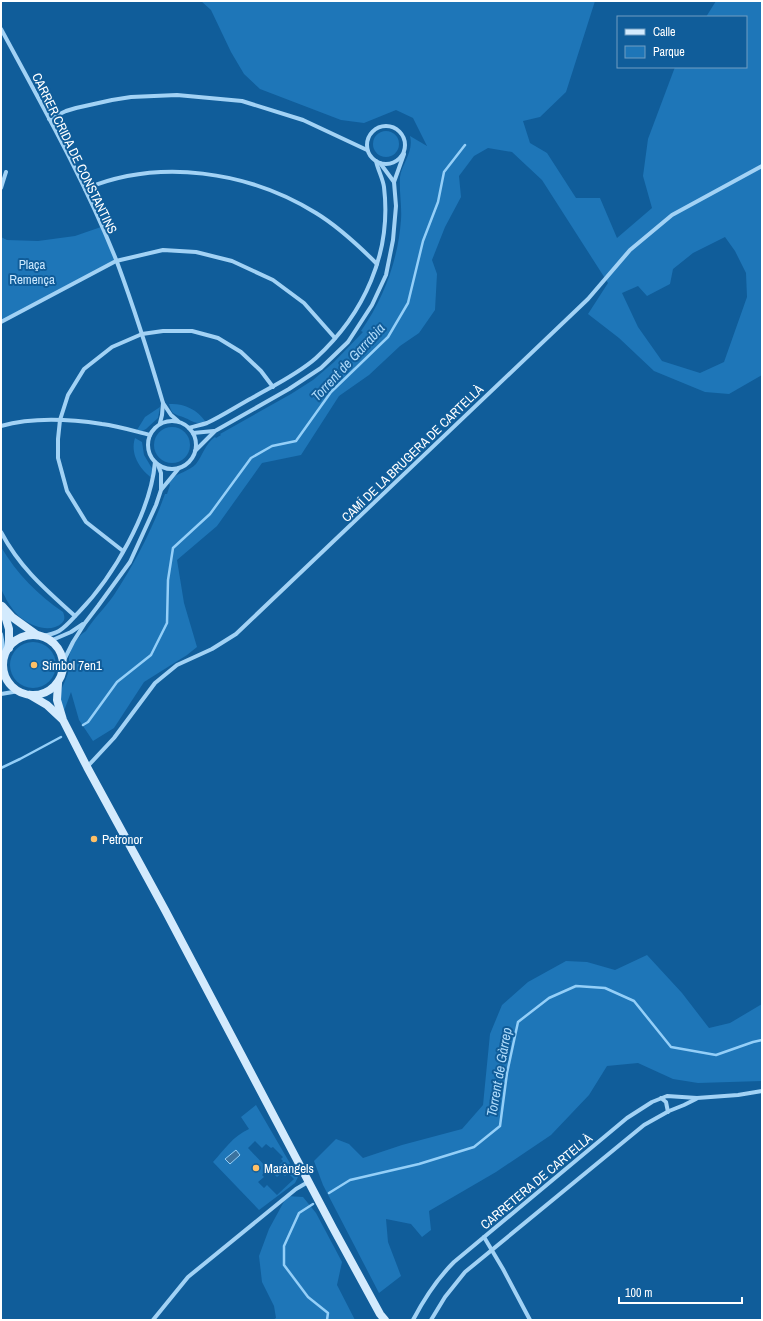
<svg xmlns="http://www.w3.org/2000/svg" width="763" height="1321" viewBox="0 0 763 1321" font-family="'Archivo Narrow',sans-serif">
<rect width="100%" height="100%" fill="#105d9a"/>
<!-- green -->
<g fill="#1e76b8" fill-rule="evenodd">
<path d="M201,1h394l-29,91 -26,25 -17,4 7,22 17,10 29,45h24l17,40 35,-30 -9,-32 5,-37 27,-72h71v-50h-40l10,-16h46v374l-33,19 -24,-2 -51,-21 -35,-33 -31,-24 20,-31 -66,-103 -30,-28 -24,-4 -14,8 -15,20 2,21 -16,30 -13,33 5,14 -2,36 -16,23 -19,13 -31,29 -30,21 -38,59 -39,8 -45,63 -40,34 7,43 13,44 -10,8 -43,27 -30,46 -21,13 -14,-21 -8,-28 -7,19c-9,-17 -1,-22 4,-38 1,-5 1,-11 1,-16 2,-9 8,-21 17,-26 8,-13 19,-23 28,-36 21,-32 38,-65 51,-101h2l3,-9 -1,-1 2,-5c7,-6 18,-8 25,-15 7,-9 9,-20 19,-27l1,1 5,-3 -1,-1 71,-40 22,-14 21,-18 29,-30 -2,-1c23,-33 37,-71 40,-111 1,-14 -2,-29 -1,-43 2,-14 14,-25 10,-41l17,10 -14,-28 -17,-8 -32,13 -23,-3 -81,-31 -16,-15 -13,-22 -20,-42zM725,237l10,14 11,22 1,24 -23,65 -24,11 -38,-12 -24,-34 -16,-34 16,-7 9,10 23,-12 3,-15 20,-16z"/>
<circle cx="386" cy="144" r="13"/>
<polygon points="101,227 116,261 1,322 1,237 7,240 38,241 75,236"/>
<path d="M169,404c14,-1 28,5 36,17 -9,5 -14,-1 -22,-4 -3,-1 -7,-2 -10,-4 -2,-2 -3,-6 -4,-9z"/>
<polygon points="160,407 158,418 146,429 142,431 137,430 145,417"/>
<circle cx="172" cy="445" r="18"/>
<path d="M135,438l7,4 2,13 9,15 -1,8c-13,-9 -22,-25 -17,-40z"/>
<path d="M1,547c16,27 37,48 62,65 2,5 2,8 -1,11 -11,10 -28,4 -38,-3 -8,-5 -13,-13 -18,-21 -1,-3 -4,-7 -5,-11 -1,-11 0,-29 0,-41z"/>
<circle cx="33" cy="665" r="23"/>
<polygon points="647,955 682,993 709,1028 730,1023 762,1004 762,1081 698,1083 673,1079 638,1063 607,1066 589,1095 551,1135 496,1172 429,1211 431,1230 422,1237 411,1224 386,1219 388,1242 401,1276 379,1293 323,1185 314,1161 336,1139 349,1144 363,1158 402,1145 462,1129 483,1105 490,1034 502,1005 528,982 566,961 587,962 615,970"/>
<path d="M256,1105l42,72 -3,6 -36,27 -46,-48c11,-12 20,-26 36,-33l-8,-12zM255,1141l7,7 4,-4 5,4 2,-1 10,10 -2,2 2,2 -11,11 5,5 5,-4 3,3 3,-3 6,6 -17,16 -10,-10 -3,3 -6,-6 6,-5 -2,-2 6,-6 -20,-21z"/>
<polygon points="287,1196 303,1197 316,1213 342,1262 337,1285 355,1320 273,1320 276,1318 274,1306 262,1282 259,1256 269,1229"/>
</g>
<!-- water -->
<polygon fill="#3b729e" stroke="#94cff8" points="236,1150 240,1155 230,1164 225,1159"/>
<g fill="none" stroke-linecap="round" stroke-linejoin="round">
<!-- stream -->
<g stroke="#94cff8" stroke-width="2.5">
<polyline points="83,725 88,722 117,682 151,655 167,623 168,580 173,548 210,514 251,458 272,446 296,441 331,392 388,337 408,303 423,241 438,202 444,172 465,145"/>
<polyline points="1,768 20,759 61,737"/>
<polyline points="329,1193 350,1180 419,1164 474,1147 500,1126 507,1073 518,1022 549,998 576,986 605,988 634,1001 671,1047 716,1055 753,1042 762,1040"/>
<polyline points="313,1204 299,1213 284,1246 284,1265 308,1297 328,1313 327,1320"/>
</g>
<!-- street -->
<g stroke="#a2d2f5" stroke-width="4">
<path d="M1,29c41,76 84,152 116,233 17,46 32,93 46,141l-1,12 -2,8"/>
<polyline points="49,119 66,111 76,108 112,100 131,97 177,95 242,101 303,120 367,150"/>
<circle cx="386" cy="145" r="19"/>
<polyline points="380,163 394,182"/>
<polyline points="1,188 6,172"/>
<path d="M85,189c74,-31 163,-18 231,24 23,14 42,32 61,51"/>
<polyline points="1,322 116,261 163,250 196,252 232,261 273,280 304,303 335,338"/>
<polyline points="163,403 171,415 178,421"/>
<circle cx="172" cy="445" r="24"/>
<path d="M1,426c32,-9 68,-7 101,-2 16,2 32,7 48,11"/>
<path d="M189,428c6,-2 12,-3 18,-5 15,-7 30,-17 45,-25 21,-12 46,-24 64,-40 48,-44 76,-105 68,-171 -1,-8 -6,-17 -8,-26"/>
<polyline points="193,433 214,431"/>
<polyline points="195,451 215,431 289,389 321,368 348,342 372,305 386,275 393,240 396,206 394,182 404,154"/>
<polyline points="158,465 161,473 161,489"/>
<path d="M1,532c19,36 44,57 74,84"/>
<polyline points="123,551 86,522 67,491 58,458 58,439 60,420 68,395 84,369 112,347 142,334 163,331 192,331 218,338 241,352 261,371 273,387"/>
<polyline points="1,634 5,657"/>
<path d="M42,636c6,-1 12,-2 17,-5 8,-5 14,-13 20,-19 34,-35 72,-100 76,-150"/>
<polyline points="50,641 71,632 83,624"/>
<polyline points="63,662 73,642 85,623 98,606 130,562 156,505 161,490 179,468"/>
<polyline points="1,669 3,666"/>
<polyline points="1,694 19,691"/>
<polyline points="87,767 114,738 155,683 177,665 212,649 236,634 588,299 630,250 672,215 762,166"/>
<polyline points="661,1098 666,1102 668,1112"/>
<polyline points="484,1237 503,1269 530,1320"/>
<polyline points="153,1320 188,1277 296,1189 308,1182"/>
<path d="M413,1320c11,-21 24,-41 41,-58l155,-129 18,-15 25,-16 15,-6 30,2 41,-3 24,-4"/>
<polyline points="431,1320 445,1297 465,1272 644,1125 669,1111 684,1105 696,1099"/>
</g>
<!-- secondary -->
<g stroke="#d3eafd" stroke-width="8">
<polyline points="2,606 12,617 37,635"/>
<polyline points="3,609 9,629 9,648"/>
<circle cx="33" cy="665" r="30"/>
<polyline points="58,683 57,700 63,720 87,767 165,910 333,1228 380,1314 385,1320"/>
<polyline points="30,695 47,705 62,719"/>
</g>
</g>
<!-- markers -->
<g fill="#ffc066" stroke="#105d9a" stroke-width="1.5">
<circle cx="34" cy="665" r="4"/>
<circle cx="94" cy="839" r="4"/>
<circle cx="256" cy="1168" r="4"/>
</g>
<g text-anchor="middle" stroke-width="4" stroke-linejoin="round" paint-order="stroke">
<!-- street labels -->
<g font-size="13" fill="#fff" stroke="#105d9a">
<text transform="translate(75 153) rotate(64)" y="5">CARRER CRIDA DE CONSTANTINS</text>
<text transform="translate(412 453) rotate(-44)" y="5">CAMÍ DE LA BRUGERA DE CARTELLÀ</text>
<text transform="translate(536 1181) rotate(-40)" y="5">CARRETERA DE CARTELLÀ</text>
</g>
<!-- park labels -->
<g font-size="13" fill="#cbe8fe" stroke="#105d9a">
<text x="32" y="269">Plaça<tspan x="32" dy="15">Remença</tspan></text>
</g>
<!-- poi labels -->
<g font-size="13" fill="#fff" stroke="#105d9a" text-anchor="start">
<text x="42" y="670">Símbol 7en1</text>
<text x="102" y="844">Petronor</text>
<text x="264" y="1173">Maràngels</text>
</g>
<!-- water labels -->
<g font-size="14" font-style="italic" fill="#afdbfb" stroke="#105d9a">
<text transform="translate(348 362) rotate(-47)" y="5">Torrent de Garrabia</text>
<text transform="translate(499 1072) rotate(-80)" y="5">Torrent de Gàrrep</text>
</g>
</g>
<!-- border -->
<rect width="763" height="1321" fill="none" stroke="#ffffff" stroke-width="4"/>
<!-- legend -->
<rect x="617" y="16" width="130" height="52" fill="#105d9a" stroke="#709ec2"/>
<rect x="625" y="29" width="20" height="6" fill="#d3eafd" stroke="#709ec2"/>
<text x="653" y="36" font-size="12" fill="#ffffff">Calle</text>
<rect x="625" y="46" width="20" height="12" fill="#1e76b8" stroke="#709ec2"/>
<text x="653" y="56" font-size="12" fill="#ffffff">Parque</text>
<!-- scale -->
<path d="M619 1297v6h123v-6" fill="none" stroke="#ffffff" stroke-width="2"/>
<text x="625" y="1297" font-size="12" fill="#ffffff" stroke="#105d9a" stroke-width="3" paint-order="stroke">100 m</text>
</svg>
